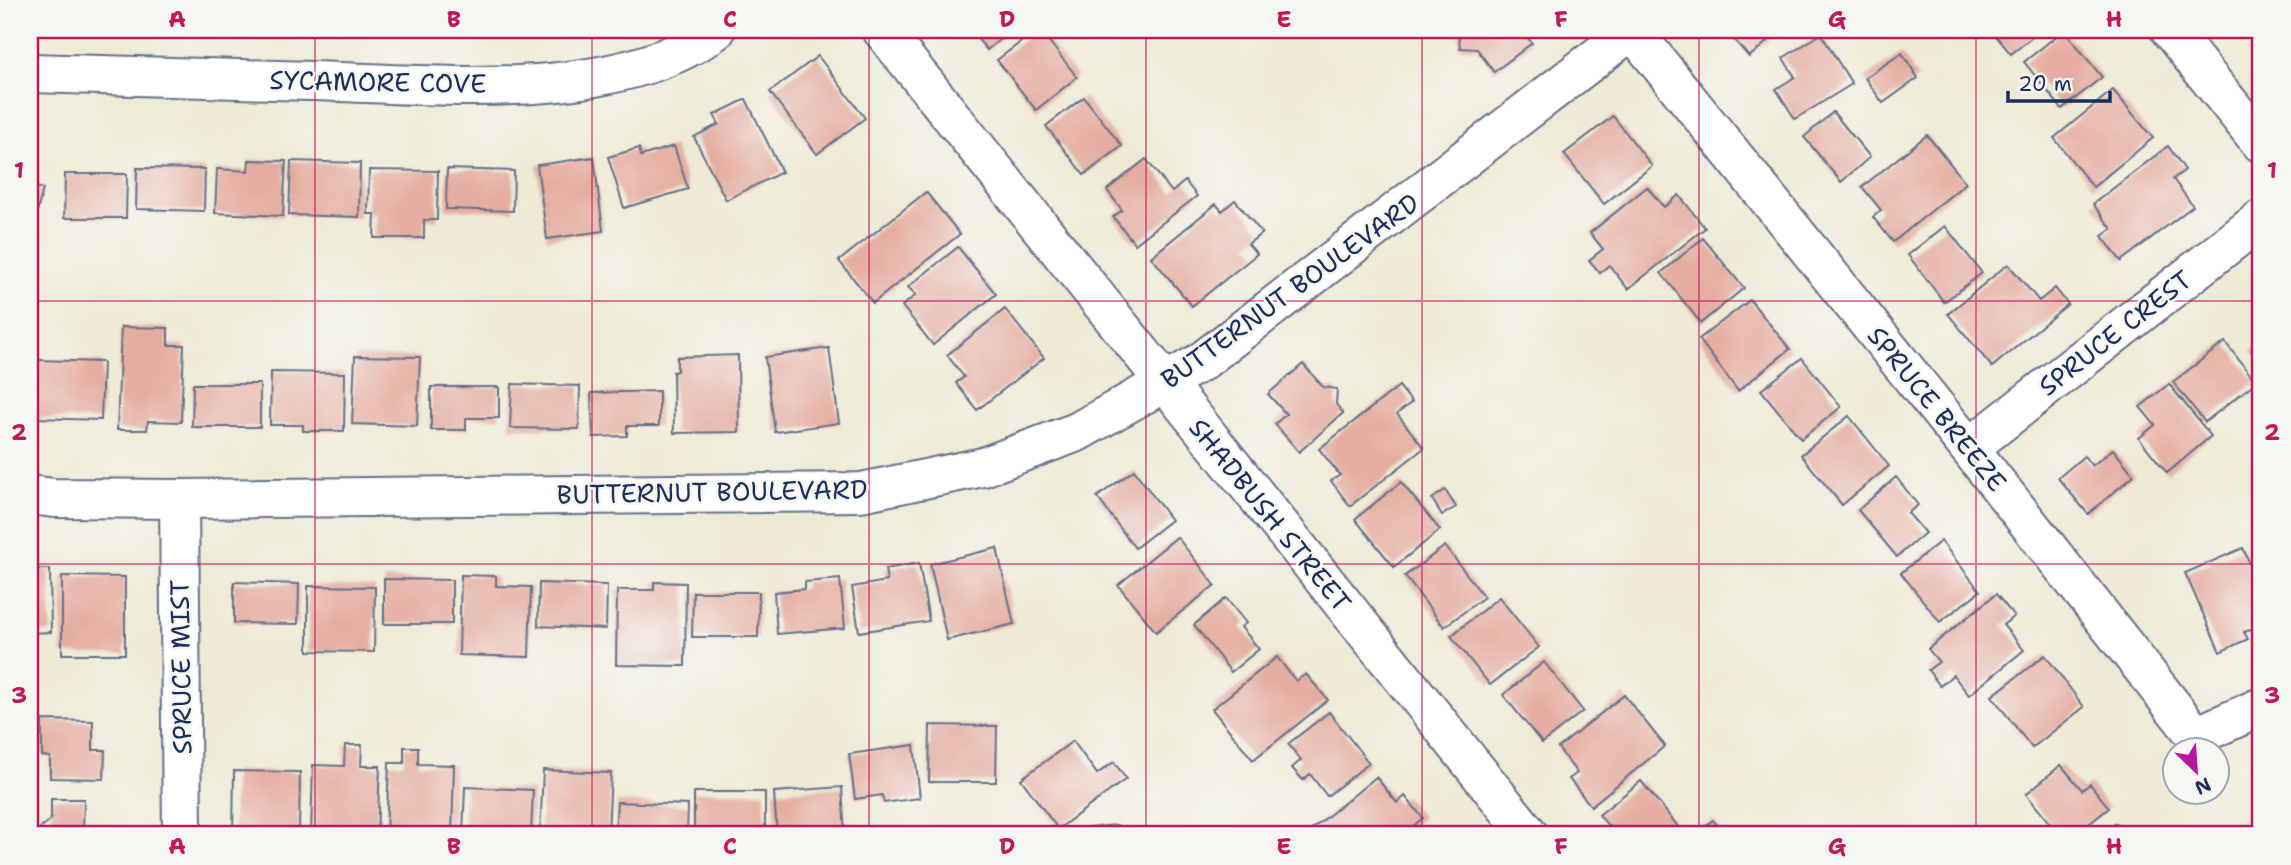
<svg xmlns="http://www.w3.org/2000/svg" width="2291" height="865" viewBox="0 0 2291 865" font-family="'Shantell Sans',sans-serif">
<rect width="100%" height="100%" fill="#f6f6f2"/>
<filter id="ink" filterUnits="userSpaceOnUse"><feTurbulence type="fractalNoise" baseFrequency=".0143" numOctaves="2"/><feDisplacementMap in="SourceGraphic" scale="14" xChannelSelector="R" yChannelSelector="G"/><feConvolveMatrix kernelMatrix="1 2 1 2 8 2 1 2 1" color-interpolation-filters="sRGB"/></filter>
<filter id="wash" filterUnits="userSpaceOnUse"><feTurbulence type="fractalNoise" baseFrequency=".00686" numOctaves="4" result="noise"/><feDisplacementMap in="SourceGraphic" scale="28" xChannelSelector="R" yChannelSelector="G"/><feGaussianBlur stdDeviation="1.57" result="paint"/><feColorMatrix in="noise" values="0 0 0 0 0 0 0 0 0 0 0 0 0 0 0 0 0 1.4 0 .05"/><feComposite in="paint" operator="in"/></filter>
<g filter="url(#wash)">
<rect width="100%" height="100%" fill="#eeead5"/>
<g id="blocks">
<!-- building -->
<g fill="#e5ada1">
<polygon points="970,30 1011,30 987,50"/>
<polygon points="1037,30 1040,30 1077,77 1036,110 997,60"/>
<polygon points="1458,30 1521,30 1532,43 1494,72 1477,49 1460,48"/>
<polygon points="1726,30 1781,30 1749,57"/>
<polygon points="1991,30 2041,30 2011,54"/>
<polygon points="2064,30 2102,77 2062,109 2024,62"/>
<polygon points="1821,34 1852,84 1795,119 1776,89 1795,77 1783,58"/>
<polygon points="1902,53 1918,78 1883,103 1865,78"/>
<polygon points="818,56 865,118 817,154 770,92"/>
<polygon points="2113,90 2153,138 2093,187 2054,138"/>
<polygon points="1084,97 1122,146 1084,175 1046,126"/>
<polygon points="746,99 782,172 726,200 694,137 719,124 714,115"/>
<polygon points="1833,112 1870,157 1841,182 1804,137"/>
<polygon points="1613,116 1652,166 1604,204 1564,154"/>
<polygon points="1927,135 1966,183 1893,242 1873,217 1881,210 1862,187"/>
<polygon points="674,146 688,189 624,208 608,157 639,148 641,156"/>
<polygon points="2168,146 2185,170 2173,179 2193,206 2121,261 2102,236 2112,229 2093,204"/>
<polygon points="594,157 603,231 547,239 537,165"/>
<polygon points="1146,159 1172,192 1185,181 1197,196 1135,244 1113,217 1122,210 1107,190"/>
<polygon points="249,160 286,161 283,216 215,213 217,169 248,171"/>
<polygon points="291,161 360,163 359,217 289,215"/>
<polygon points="137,168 205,169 204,211 136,209"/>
<polygon points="447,169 514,171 513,211 446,209"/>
<polygon points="369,170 438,171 437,220 424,220 424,238 374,238 375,214 368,214"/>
<polygon points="65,174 127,174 126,218 64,218"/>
<polygon points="30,185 43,189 31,235 30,235"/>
<polygon points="1647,187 1664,207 1679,195 1705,228 1628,289 1609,265 1600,273 1589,260 1603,249 1590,233"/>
<polygon points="926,192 960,234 873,303 839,261"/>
<polygon points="1235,200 1262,233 1248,244 1257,254 1192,306 1151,257 1216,204 1222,211"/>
<polygon points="1945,226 1982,273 1944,302 1908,255"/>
<polygon points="1703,238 1744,288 1701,323 1661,273"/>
<polygon points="958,247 996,294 933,345 902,306 916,295 908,287"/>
<polygon points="2008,264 2039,301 2055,288 2068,304 1992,367 1948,314"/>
<polygon points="1750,300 1790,349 1738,391 1699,339"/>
<polygon points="1005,309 1044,358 977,410 956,383 964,377 947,355"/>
<polygon points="121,327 168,328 168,345 184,345 181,422 148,421 147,430 117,430"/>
<polygon points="2225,342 2256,382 2205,422 2173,382"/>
<polygon points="2261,344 2261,362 2252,351"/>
<polygon points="829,348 839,423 775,432 765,357"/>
<polygon points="738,355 739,432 674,433 673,372 677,371 677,357"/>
<polygon points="355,356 420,357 417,426 352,424"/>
<polygon points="1802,358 1841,407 1801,439 1761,390"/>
<polygon points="37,360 103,362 101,420 36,418"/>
<polygon points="1303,364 1323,387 1337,389 1336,404 1343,413 1299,452 1275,424 1286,414 1268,394"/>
<polygon points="271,372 345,373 344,431 303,431 303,425 270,425"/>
<polygon points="193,384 260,384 260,427 192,427"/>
<polygon points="512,384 580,386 579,429 510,428"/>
<polygon points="2169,384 2211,436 2167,473 2139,438 2155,425 2140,407"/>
<polygon points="1399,386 1412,402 1397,414 1424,448 1350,506 1331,481 1340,475 1319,449"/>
<polygon points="431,387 499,387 499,418 466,418 466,430 431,430"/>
<polygon points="659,391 659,426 627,426 627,436 593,437 591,393"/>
<polygon points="1849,416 1889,466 1842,505 1801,455"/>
<polygon points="2113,449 2134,475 2088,514 2058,478 2084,456 2092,466"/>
<polygon points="1134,470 1171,520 1135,548 1097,497"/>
<polygon points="1896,477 1918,505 1908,513 1925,533 1897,557 1858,510"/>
<polygon points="1401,482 1440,530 1394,567 1355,519"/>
<polygon points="1445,490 1456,507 1442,515 1432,499"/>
<polygon points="1177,537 1215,585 1156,632 1118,585"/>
<polygon points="1941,541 1980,591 1940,622 1901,573"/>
<polygon points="1445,546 1484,597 1444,627 1405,576"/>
<polygon points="997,548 1014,624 947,640 930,564"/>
<polygon points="2243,548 2261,589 2261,624 2244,632 2248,639 2220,652 2185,573"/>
<polygon points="919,563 929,621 859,632 852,587 887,581 885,569"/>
<polygon points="30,569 50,569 51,632 30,633"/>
<polygon points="461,575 496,576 496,586 531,587 529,657 459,655"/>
<polygon points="62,576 125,577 125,654 62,654"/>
<polygon points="384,579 452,580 452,624 384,624"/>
<polygon points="840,579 845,628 777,634 774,592 805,589 805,582"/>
<polygon points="234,582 299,584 298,624 234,623"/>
<polygon points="654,582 686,583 685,666 616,665 617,590 654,590"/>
<polygon points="539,583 607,585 606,629 538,626"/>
<polygon points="308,586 375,587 374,652 308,651"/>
<polygon points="693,592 759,592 758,637 692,637"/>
<polygon points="1996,594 2014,616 2003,625 2024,650 1969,695 1953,675 1940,686 1928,670 1939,662 1928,649"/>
<polygon points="1499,597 1539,647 1490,685 1451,636"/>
<polygon points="1226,598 1246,623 1241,627 1259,649 1231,672 1194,625"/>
<polygon points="2045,655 2084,707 2032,748 1992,696"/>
<polygon points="1277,657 1296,681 1306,674 1328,700 1253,760 1212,709"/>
<polygon points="1544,662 1583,711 1542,743 1503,695"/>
<polygon points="1624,695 1665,746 1591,806 1569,779 1577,773 1558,748"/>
<polygon points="1329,712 1369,763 1327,796 1310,774 1303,780 1292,768 1301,760 1288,744"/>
<polygon points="42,720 93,721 93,750 105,750 104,779 50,778 50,757 42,756"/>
<polygon points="930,725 997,726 996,782 929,782"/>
<polygon points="1073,741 1097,774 1114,762 1126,779 1058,829 1021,779"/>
<polygon points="345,745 362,745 361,766 380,766 377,835 311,835 313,765 344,766"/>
<polygon points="914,745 920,798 884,803 882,795 855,799 849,754"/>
<polygon points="404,747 418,747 418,764 454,765 452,835 386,835 389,763 404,763"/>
<polygon points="2061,765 2082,790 2090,784 2109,808 2075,835 2059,835 2026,794"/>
<polygon points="543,770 611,773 608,835 540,835"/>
<polygon points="234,771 300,772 299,835 233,835"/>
<polygon points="1376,777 1397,803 1405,796 1423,818 1402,835 1305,835"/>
<polygon points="1641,781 1681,830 1674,835 1616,835 1599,815"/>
<polygon points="465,787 533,790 531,835 463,835"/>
<polygon points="842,787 845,835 777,835 774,792"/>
<rect x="694" y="792" width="71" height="43"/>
<polygon points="51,799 84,799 83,830 111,830 111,835 48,835 38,830 51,819"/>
<polygon points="617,802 688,805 687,835 615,835"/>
<polygon points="1713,820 1725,835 1694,835"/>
<polygon points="2115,823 2146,835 2110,835"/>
<polygon points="1117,825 1118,835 1074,835 1074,829"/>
</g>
</g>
</g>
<g filter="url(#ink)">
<use href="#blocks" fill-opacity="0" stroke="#657088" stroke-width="2"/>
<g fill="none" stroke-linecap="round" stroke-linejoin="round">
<!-- minor casing -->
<g stroke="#657088" stroke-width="42">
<g id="minor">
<polyline points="882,30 1529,835"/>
<polyline points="1632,30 1969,448 2196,736 2261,707"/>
<polyline points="2170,30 2261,143"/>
<path d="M30,73c94,3 188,5 282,8 119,3 304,24 404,-51"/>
<polyline points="1969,448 2261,219"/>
<polyline points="30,495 54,498 179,499 861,492 983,467 1077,432 1201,362 1632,30"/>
<polyline points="179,499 182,835"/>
</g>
</g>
<!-- minor -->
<use href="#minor" stroke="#fff" stroke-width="38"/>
</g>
</g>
<!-- grid -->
<path fill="none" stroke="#c2185b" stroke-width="2" stroke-opacity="0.55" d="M315,30v805M592,30v805M869,30v805M1146,30v805M1422,30v805M1699,30v805M1976,30v805M30,301h2231M30,564h2231"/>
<g text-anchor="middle" stroke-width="5" stroke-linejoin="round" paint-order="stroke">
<!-- street labels -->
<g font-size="26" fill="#1b2f5e" stroke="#f6f6f2">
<text transform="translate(378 82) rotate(1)" y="9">SYCAMORE COVE</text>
<text transform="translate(1290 291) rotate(-36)" y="9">BUTTERNUT BOULEVARD</text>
<text transform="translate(2115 333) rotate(-38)" y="9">SPRUCE CREST</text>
<text transform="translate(1937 409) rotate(51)" y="9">SPRUCE BREEZE</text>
<text transform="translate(712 492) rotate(-1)" y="9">BUTTERNUT BOULEVARD</text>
<text transform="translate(1270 515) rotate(51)" y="9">SHADBUSH STREET</text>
<text transform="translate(181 667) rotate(-91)" y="9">SPRUCE MIST</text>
</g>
</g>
<!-- margin -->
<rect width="2291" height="865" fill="none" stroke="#f6f6f2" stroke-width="77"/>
<!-- north arrow -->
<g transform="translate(2196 771) rotate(155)"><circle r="33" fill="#f6f6f2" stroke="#9ea6b7" stroke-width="2"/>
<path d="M0-5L12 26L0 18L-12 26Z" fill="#b5179e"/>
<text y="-10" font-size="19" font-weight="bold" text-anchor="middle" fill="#1b2f5e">N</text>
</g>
<!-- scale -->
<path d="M2008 91v10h102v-10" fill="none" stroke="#1b2f5e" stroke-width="3.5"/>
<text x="2018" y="91" font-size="21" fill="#1b2f5e" stroke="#f6f6f2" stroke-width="5" paint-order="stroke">20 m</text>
<rect x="38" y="38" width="2214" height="788" fill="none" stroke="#c2185b" stroke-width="2.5"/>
<g font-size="23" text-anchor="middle" font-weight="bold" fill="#c2185b">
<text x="177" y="27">A</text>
<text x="454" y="27">B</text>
<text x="730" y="27">C</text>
<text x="1007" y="27">D</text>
<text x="1284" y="27">E</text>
<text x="1561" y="27">F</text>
<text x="1837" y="27">G</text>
<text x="2114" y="27">H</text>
<text x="19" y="178">1</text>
<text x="2272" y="178">1</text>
<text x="19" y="440">2</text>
<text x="2272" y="440">2</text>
<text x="19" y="703">3</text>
<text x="2272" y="703">3</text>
<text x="177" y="854">A</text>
<text x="454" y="854">B</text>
<text x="730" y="854">C</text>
<text x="1007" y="854">D</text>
<text x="1284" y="854">E</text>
<text x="1561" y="854">F</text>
<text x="1837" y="854">G</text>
<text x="2114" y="854">H</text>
</g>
</svg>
